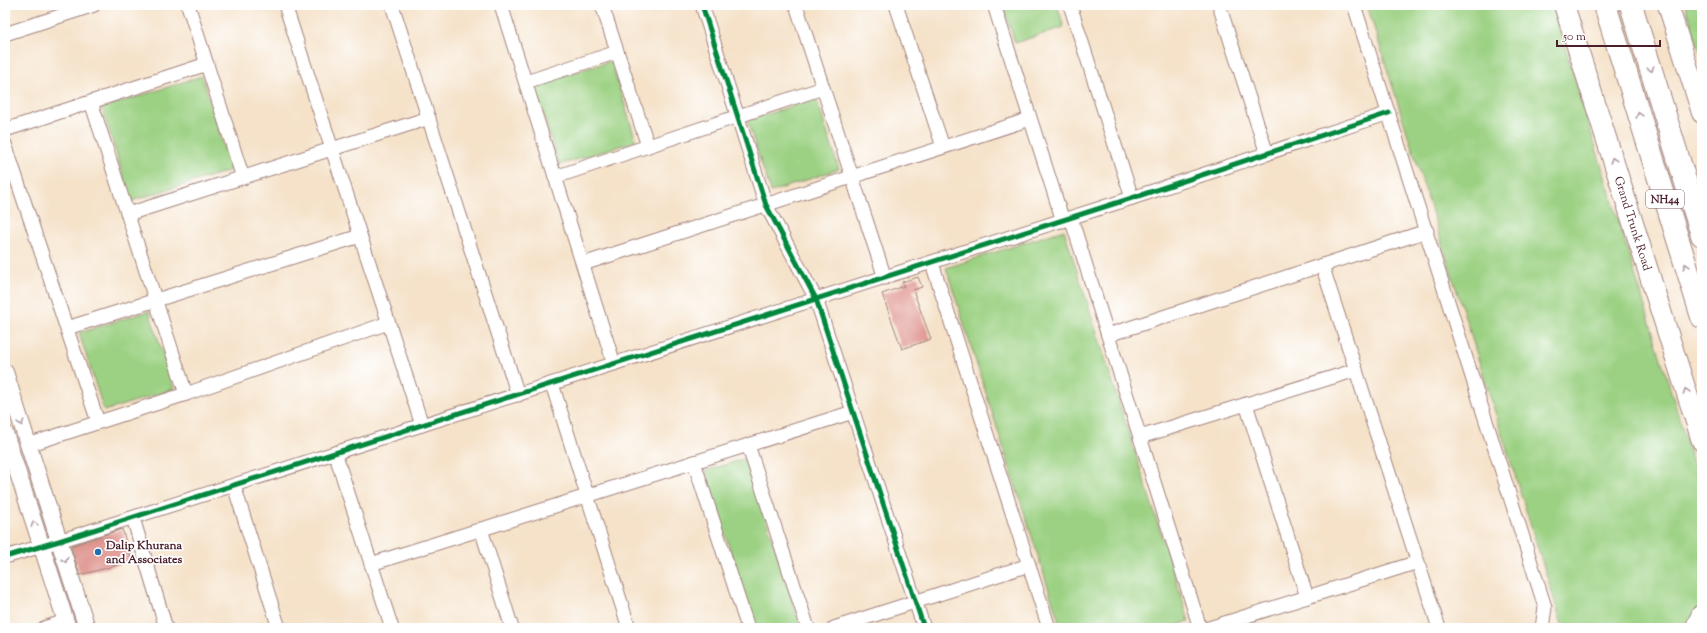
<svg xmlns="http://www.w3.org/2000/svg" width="1707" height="633" viewBox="0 0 1707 633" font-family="'Sorts Mill Goudy',serif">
<rect width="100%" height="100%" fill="#fff"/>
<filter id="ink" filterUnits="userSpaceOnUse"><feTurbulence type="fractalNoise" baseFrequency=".025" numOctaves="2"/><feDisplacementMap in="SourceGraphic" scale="8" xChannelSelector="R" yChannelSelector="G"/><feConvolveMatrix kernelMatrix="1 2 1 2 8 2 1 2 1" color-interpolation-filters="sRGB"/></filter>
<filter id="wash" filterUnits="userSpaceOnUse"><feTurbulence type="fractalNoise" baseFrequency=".012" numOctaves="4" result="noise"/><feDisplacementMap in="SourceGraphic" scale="16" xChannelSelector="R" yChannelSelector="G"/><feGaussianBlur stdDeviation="0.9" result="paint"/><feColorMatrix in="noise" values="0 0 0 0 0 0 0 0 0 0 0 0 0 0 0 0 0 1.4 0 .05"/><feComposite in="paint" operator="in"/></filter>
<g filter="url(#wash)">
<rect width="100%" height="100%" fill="#f5e2c9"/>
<!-- green -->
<g fill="#9cd183" stroke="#737857">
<polygon points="1003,5 1057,5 1064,27 1015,43"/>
<polygon points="1367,5 1552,5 1702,492 1702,628 1563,628"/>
<polygon points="1685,5 1702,5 1702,58"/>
<polygon points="611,61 636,141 559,165 534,85"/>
<polygon points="202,76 231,170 131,201 102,108"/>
<polygon points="816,98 839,169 771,192 747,121"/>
<polygon points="1064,230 1189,621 1169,628 1061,628 946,268"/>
<polygon points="149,311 174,389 104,411 79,333"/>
<polygon points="746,458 801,628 755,628 705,471"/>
</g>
<g id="blocks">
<!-- building -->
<g fill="#de8f89">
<polygon points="918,277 922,287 913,290 931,339 902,349 882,294 904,286 902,282"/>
<polygon points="122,529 132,561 80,575 71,546"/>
</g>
</g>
</g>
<g filter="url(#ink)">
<use href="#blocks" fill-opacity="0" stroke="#a0807a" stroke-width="1"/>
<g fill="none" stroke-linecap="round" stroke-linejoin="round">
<!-- minor casing -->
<g stroke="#a0807a" stroke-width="15">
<g id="minor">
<polyline points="188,5 243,178"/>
<polyline points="285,5 422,425"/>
<polyline points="392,5 518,395"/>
<polyline points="501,5 614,364"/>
<polyline points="602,5 648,146"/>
<polyline points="702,5 766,205 816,299 924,628"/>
<polyline points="796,5 885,278"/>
<polyline points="896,5 943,147"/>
<polyline points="994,5 1063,221"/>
<polyline points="1070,5 1132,198"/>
<polyline points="1219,5 1267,154"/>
<polyline points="1354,5 1545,607 1542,628"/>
<polyline points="5,34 94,5"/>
<polyline points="526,82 617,52"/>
<polyline points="91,102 186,394"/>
<polyline points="5,130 207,64"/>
<polyline points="5,144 98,422"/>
<polyline points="555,177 823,88"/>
<polyline points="128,214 429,118"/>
<polyline points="1071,218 1200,628"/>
<polyline points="932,263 1049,628"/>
<polyline points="583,264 1030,119"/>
<polyline points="1322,265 1439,628"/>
<polyline points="67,328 360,236"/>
<polyline points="1108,335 1427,231"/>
<polyline points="552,384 629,628"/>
<polyline points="1246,404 1307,597"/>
<polyline points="1140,437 1356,370"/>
<polyline points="28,445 186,394 388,323"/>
<polyline points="748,445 808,628"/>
<polyline points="335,453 392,628"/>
<polyline points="694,462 748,628"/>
<polyline points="234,486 279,628"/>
<polyline points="133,518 166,628"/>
<polyline points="481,529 512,628"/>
<polyline points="5,557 59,541 1132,198 1389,113"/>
<polyline points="371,564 853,412"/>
<polyline points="44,628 66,621"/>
<polyline points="834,628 1029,565"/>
<polyline points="1209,628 1418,562"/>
</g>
</g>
<!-- tertiary casing -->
<g stroke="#a0807a" stroke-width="18">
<g id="tertiary">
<polyline points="5,372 87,628"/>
<polyline points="5,433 68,628"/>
</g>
</g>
<!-- primary casing -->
<g stroke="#a0807a" stroke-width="22">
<g id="primary">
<path id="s1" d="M1564,5l138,436"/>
<polyline points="1668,5 1702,113"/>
</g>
</g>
<!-- trunk casing -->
<g stroke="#a0807a" stroke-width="23">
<polyline id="trunk" points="1696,628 1702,615"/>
</g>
<!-- motorway casing -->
<g stroke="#a0807a" stroke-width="24">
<g id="motorway">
<polyline points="1605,5 1702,317"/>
<polyline points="1631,5 1702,235"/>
</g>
</g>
<!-- minor -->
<use href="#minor" stroke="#fff" stroke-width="13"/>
<!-- tertiary -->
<use href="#tertiary" stroke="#fff" stroke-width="16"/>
<!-- primary -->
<use href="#primary" stroke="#fff" stroke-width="20"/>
<!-- trunk -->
<use href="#trunk" stroke="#fff" stroke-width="21"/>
<!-- motorway -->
<use href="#motorway" stroke="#fff" stroke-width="22"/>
<!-- cycleway casing -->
<g stroke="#fff" stroke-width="8">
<g id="cycleway">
<polyline points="702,5 766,205 816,299 924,628"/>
<polyline points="5,557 59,541 1132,198 1389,113"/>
</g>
</g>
<!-- cycleway -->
<use href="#cycleway" stroke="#00873e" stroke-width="5"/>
</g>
<!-- one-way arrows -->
<defs><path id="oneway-chevron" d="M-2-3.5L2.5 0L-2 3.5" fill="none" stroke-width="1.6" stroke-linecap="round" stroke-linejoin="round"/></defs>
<g stroke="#ae9aa0">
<use href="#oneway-chevron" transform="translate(1651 69) rotate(73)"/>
<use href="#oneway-chevron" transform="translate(1639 115) rotate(-107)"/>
<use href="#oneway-chevron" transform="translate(1613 160) rotate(-108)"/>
<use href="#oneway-chevron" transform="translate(1686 266) rotate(-107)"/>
<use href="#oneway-chevron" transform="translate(1686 391) rotate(-108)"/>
<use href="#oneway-chevron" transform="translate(21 423) rotate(72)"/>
<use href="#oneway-chevron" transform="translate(34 524) rotate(-108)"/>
<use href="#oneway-chevron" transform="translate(65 560) rotate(72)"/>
</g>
</g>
<!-- markers -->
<circle fill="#1f6fb2" stroke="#fff" stroke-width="1.5" cx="98" cy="552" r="4"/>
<g text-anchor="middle" stroke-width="3.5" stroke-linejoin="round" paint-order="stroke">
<!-- shield labels -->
<rect fill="#fff" stroke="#80626b" stroke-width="1" x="1646" y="190" width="38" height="18" rx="3"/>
<g font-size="11" font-weight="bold" fill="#4a1f2b">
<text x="1665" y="203">NH44</text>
</g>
<!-- street labels -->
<g font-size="12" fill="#4a1f2b" stroke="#fff">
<text dy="4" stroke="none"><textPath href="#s1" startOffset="229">Grand Trunk Road</textPath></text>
</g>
<!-- poi labels -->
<g font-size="12" font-weight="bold" fill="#4a1f2b" stroke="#fff" text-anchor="start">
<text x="106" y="549">Dalip Khurana<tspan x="106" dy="14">and Associates</tspan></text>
</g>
</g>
<!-- margin -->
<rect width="1707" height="633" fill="none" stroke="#fff" stroke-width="20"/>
<!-- scale -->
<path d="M1557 40v6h103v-6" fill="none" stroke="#4a1f2b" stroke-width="2"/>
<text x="1563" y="40" font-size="12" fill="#4a1f2b" stroke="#ffffff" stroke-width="3" paint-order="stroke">50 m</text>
</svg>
